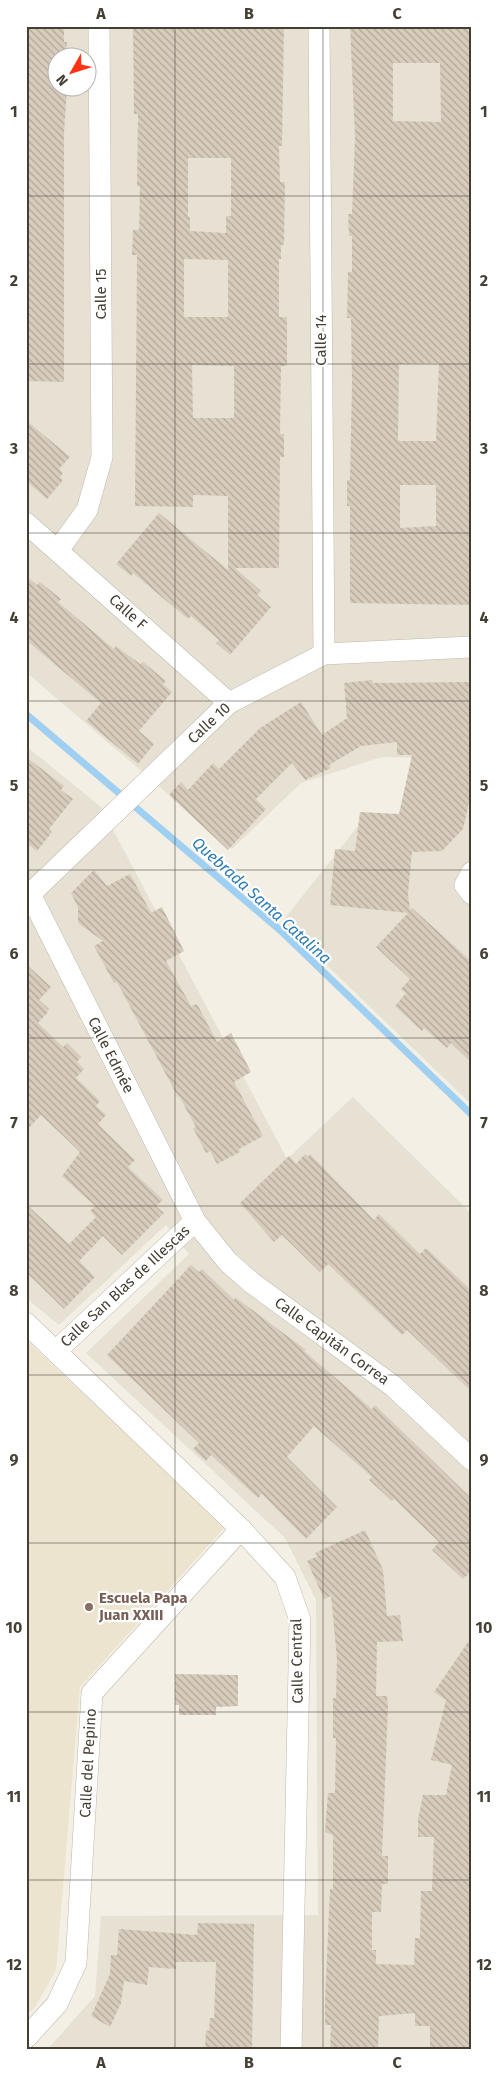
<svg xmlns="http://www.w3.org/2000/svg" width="498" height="2076" viewBox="0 0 498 2076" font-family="'Fira Sans',sans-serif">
<defs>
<pattern id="building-back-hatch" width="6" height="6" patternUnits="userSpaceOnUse" patternTransform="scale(1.25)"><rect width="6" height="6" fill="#d8cdbd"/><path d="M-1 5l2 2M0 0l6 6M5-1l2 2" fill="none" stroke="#b1a89a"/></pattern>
</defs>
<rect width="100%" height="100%" fill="#f3efe5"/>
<!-- residential -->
<g fill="#e7e1d3" fill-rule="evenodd">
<path d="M26,26h446v733l-90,-2 -81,26 -69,66 -206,-177zM58,58h30v30h-30z"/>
<polygon points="26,746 101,807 287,1159 353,1097 472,1214 472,2050 47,2050 95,1996 101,1916 318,1915 316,1600 285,1538 86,1353 189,1254 166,1225 59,1325 26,1298"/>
<polygon points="472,806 472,1105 282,922 358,826"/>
</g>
<!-- education -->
<polygon fill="#ece4ce" points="26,1340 225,1527 80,1687 56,1970 35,2007 26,2015"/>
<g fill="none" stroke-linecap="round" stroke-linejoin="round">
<!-- stream -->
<polyline stroke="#a0d0f1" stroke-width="7" points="26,714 281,931 472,1115"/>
</g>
<!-- building -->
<g fill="url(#building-back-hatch)" fill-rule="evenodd">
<polygon points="26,26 64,26 64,42 67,42 66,58 58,58 58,88 67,89 64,133 64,382 26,381"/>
<path d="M133,26h151l-2,120h-3l1,36h5l-1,63h-3v14h-2v58h8v49h-6l-1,68h4v23h-4l-1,111h-44l26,23 -4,4 14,12 -41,48 -14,-12 3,-3 -28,-24 -3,3 -55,-46 -2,3 -15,-12 43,-51 69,57v-74l-35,-1v12l-58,-1 2,-251h-5l1,-25h6l1,-44h-3l1,-72h-4zM188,158h43v58h-5v17l-36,-2v-14h-2zM184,259l44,1v57h-44zM192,365l42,1v52h-41z"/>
<path d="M350,26h122v579l-122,-2v-97h-3v-26h3l2,-96 -1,-66h-4l1,-46h4v-36h-3l-1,-22h4l3,-77zM393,63h47l1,59 -48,-1zM439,363l-3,78h-38l1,-77zM400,485h36v41l-36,2z"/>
<polygon points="26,420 70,457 59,469 63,473 60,477 63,480 47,499 26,481"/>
<polygon points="26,576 37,585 40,582 61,599 58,602 114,649 116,646 140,664 143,662 166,681 163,684 172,692 139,731 154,744 138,764 86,721 101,703 26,640"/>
<polygon points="372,680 373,683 472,682 472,790 463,829 442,851 412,852 408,894 410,910 412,908 472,962 472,1063 451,1043 447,1048 424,1028 422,1031 395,1006 406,993 401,989 410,979 376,947 408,913 330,905 335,849 355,851 360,812 399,814 412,755 397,755 397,742 361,746 329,765 331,768 305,780 292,763 256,799 266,809 228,850 169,795 181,782 188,790 213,763 219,769 260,728 301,702 322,735 347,718 344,683"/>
<polygon points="26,757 64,786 61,790 73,799 49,829 52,832 37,851 26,843"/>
<polygon points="94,870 107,886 130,874 151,913 162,907 184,951 166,961 191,1006 197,1004 217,1042 231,1033 251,1072 234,1082 263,1136 239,1149 240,1152 217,1164 210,1151 206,1153 193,1128 196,1127 179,1096 178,1097 117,982 114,983 94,946 103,941 78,923 78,907 71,893"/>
<polygon points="26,964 51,987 39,1000 49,1009 47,1011 48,1012 38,1023 63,1047 67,1043 81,1057 77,1062 84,1069 76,1078 100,1101 96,1106 106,1115 98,1124 135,1160 128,1167 163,1200 156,1206 164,1213 122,1255 103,1236 79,1261 95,1277 64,1309 26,1272 26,1204 69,1244 96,1217 90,1211 95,1206 62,1176 80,1152 41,1115 26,1131"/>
<polygon points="305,1154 308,1157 310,1154 374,1220 379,1214 420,1254 426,1248 472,1291 472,1392 407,1330 402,1335 328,1264 320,1272 282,1235 274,1242 240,1203 289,1156 296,1164"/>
<polygon points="191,1265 199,1272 202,1269 234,1300 235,1297 306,1350 304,1351 372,1409 375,1405 472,1499 472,1570 463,1579 432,1550 439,1542 394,1499 392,1501 369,1480 372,1477 314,1426 287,1457 337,1507 306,1539 262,1494 258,1498 211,1455 206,1461 193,1449 199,1443 107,1355"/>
<polygon points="365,1530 383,1570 387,1616 400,1615 403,1641 377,1642 376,1696 387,1696 388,1706 382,1856 388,1856 388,1884 382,1884 381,1912 372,1912 372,1950 376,1950 376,1964 414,1965 415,1938 420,1938 421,1891 432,1891 434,1837 418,1837 418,1819 423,1795 446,1795 452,1765 431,1760 446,1700 434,1692 472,1636 472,2027 469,2027 469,2050 430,2050 430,2026 415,2026 415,2013 379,2016 378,2050 330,2050 331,2025 325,2025 325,2001 330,1889 333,1889 333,1835 325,1832 328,1793 335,1793 336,1738 333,1738 333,1698 336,1698 337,1659 331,1596 324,1599 307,1561 318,1556 315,1553"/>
<polygon points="175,1674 238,1675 238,1706 216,1707 216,1715 179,1715 179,1705 175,1705"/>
<polygon points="198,1923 254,1924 252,2049 205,2050 206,2030 209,2031 210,2018 214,2018 216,1962 176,1962 176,1969 149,1967 147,1985 124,1981 121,2003 110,2027 91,2016 110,1974 111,1955 117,1955 119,1929 197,1935"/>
</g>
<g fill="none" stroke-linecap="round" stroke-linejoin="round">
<!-- minor casing -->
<g stroke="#c1b9aa" stroke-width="22">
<g id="minor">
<polyline points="319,26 324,654"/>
<polyline points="26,523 229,703"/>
<polyline points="58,550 87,510 102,457 99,26"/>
<polyline points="472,872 465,885 472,894"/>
<polyline points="26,891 30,894 195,1221 228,1262 252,1283 393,1386 472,1460"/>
<polyline points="26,898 229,703 324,654 472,647"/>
<polyline points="26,1323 241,1529 285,1577 300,1620 291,2050"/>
<polyline points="56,1351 195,1221"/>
<polyline points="26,2038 57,2004 76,1963 92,1693 241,1529"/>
</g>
</g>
<!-- minor -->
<use href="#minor" stroke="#fff" stroke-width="21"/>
</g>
<!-- grid -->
<path fill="none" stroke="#453f34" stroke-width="1" stroke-opacity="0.55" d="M175,26v2024M323,26v2024M26,196h446M26,364h446M26,533h446M26,701h446M26,870h446M26,1038h446M26,1206h446M26,1375h446M26,1543h446M26,1712h446M26,1880h446"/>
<!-- markers -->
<circle fill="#8d6e63" stroke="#fff" stroke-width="2" cx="89" cy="1607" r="5"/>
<g text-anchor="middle" stroke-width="4.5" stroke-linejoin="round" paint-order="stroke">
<!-- street labels -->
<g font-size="15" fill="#453f34" stroke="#fff">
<text transform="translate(101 294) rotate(-90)" y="5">Calle 15</text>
<text transform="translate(321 340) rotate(-90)" y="5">Calle 14</text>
<text transform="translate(128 612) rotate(42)" y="5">Calle F</text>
<text transform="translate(209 723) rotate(-43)" y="5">Calle 10</text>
<text transform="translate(111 1055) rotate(63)" y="5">Calle Edmée</text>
<text transform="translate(125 1286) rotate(-43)" y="5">Calle San Blas de Illescas</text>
<text transform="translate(332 1341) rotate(36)" y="5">Calle Capitán Correa</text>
<text transform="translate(297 1661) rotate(-91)" y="5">Calle Central</text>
<text transform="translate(88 1763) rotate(-87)" y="5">Calle del Pepino</text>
</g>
<!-- education labels -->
<g font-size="15" font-weight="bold" fill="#785e54" stroke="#fff" text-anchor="start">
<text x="99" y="1603">Escuela Papa<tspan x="99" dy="17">Juan XXIII</tspan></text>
</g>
<!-- water labels -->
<g font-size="16" font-style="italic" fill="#2c7bb3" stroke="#fff">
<text transform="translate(262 900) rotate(42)" y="6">Quebrada Santa Catalina</text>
</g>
</g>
<!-- border -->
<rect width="498" height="2076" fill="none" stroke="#ffffff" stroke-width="55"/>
<!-- north arrow -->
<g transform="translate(72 72) rotate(231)"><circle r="24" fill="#ffffff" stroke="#b5b2ae"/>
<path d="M0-4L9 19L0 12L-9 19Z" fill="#fe3311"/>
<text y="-8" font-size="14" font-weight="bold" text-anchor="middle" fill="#453f34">N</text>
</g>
<rect x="28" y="28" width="442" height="2020" fill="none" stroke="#453f34" stroke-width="2"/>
<g font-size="16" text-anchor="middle" font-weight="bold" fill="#453f34">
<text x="101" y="19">A</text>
<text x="249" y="19">B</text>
<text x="397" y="19">C</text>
<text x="14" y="117">1</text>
<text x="484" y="117">1</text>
<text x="14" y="286">2</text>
<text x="484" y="286">2</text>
<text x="14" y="454">3</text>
<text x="484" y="454">3</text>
<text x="14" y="623">4</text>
<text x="484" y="623">4</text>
<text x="14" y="791">5</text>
<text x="484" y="791">5</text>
<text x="14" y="959">6</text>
<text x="484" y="959">6</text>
<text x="14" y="1128">7</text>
<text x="484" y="1128">7</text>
<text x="14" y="1296">8</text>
<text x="484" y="1296">8</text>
<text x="14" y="1465">9</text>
<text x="484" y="1465">9</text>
<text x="14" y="1633">10</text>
<text x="484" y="1633">10</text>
<text x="14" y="1802">11</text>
<text x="484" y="1802">11</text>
<text x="14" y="1970">12</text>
<text x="484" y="1970">12</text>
<text x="101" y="2068">A</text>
<text x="249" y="2068">B</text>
<text x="397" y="2068">C</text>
</g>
</svg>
